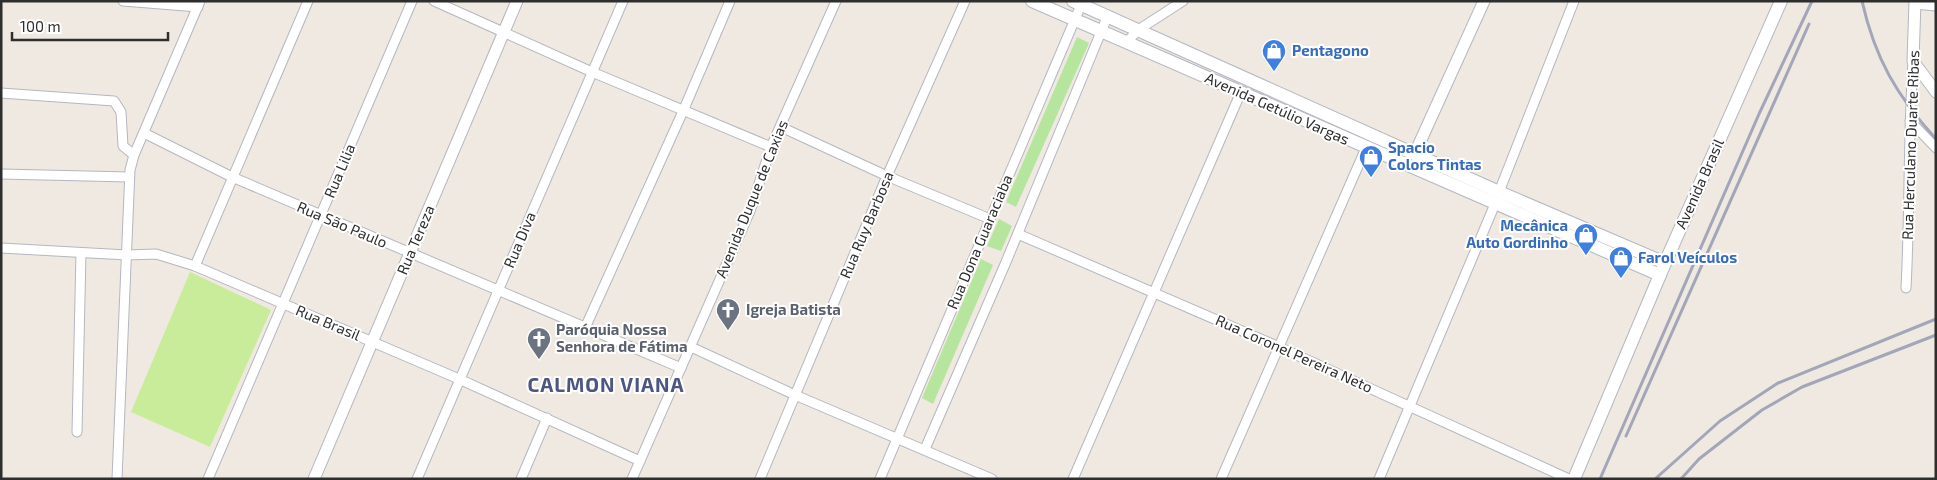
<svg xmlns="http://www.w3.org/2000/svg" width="1937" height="480" viewBox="0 0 1937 480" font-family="'Exo 2',sans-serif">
<rect width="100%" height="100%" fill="#efe9e1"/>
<!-- green -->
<g fill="#b6e59e">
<polygon points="1077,37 1089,43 1016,207 1006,202"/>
<polygon points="999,219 1012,226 1001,251 987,246"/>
<polygon points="981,259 993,265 933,404 922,398"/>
</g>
<!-- pitch -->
<polygon fill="#c9ec9a" points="190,272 271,310 210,447 131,412"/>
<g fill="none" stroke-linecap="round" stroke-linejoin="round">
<!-- minor casing -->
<g stroke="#b4b7c1" stroke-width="11">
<g id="minor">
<polyline points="123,1 198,7"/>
<polyline points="434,1 592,72 771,147"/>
<polyline points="1915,4 1936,6"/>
<polyline points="1126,43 1138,30 1183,1"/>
<polyline points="1,93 114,101 121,112 123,146 134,155"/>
<polyline points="1910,121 1936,148"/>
<polyline points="781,127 887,176 990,219"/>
<polyline points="144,133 232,177 681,368"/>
<polyline points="1,174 129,177"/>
<polyline points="1499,192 1574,1"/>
<polyline points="1018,234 1279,347 1569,479"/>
<polyline points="1,248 127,255 156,254 195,266 459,379 640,461"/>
<polyline points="195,266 308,1"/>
<path d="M1906,288c4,-75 2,-151 7,-227"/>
<polyline points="585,328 684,109 730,1"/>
<polyline points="691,347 795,395 992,479"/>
<polyline points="77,432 81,253"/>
<polyline points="925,449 1006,262 1108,15"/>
<polyline points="117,479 130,170 134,155 200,1"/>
<polyline points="208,479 412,1"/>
<polyline points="417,479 623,1"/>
<polyline points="521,479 547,418"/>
<polyline points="632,479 750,211 771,147 836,1"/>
<polyline points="760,479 887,176 965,1"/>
<polyline points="880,479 1081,5"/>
<polyline points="1073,479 1241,92"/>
<polyline points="1221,479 1366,148"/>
<polyline points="1379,479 1495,204"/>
</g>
</g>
<!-- tertiary casing -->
<g stroke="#b4b7c1" stroke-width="13">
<g id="tertiary">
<polyline points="1915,1 1913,61 1936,92"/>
<polyline points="1415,153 1484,1"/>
<polyline points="314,479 517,1"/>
</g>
</g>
<!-- secondary casing -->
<g stroke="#b4b7c1" stroke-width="14">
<g id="secondary">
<polyline points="1032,1 1660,275"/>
<polyline points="1073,1 1499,192 1665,263"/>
<polyline points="1574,479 1665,263 1781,1"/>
</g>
</g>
<!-- minor -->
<use href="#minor" stroke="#fff" stroke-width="9"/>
<!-- tertiary -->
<use href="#tertiary" stroke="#fff" stroke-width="11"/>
<!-- secondary -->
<use href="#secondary" stroke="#fff" stroke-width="12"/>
<!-- rail -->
<g stroke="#a3a6b8" stroke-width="3">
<path d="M1862,1c13,58 35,95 74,138"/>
<polyline points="1626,436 1809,24"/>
<polyline points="1600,479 1759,114 1812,1"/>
<polyline points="1655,479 1720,421 1778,383 1936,319"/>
<polyline points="1681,479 1699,459 1762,410 1802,387 1936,335"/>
</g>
</g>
<!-- icons -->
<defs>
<g id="shop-pin" transform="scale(1.25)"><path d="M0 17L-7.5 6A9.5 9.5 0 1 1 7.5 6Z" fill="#3f7fe0" stroke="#fff"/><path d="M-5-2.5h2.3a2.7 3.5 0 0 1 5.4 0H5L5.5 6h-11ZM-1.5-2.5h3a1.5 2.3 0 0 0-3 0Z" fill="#fff"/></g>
<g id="church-pin" transform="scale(1.25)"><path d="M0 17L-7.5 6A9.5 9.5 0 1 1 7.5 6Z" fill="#6b7280" stroke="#fff"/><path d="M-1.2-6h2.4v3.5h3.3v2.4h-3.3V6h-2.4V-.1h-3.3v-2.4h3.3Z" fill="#fff"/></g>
</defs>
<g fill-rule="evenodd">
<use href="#shop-pin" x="1274" y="51"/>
<use href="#shop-pin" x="1371" y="157"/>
<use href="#shop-pin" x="1586" y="235"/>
<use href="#shop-pin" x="1621" y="258"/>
<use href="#church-pin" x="728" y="310"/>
<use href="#church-pin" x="539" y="339"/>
</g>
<g text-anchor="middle" stroke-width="4" stroke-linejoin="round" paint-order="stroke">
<!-- shop labels -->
<g font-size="15" font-weight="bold" fill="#366cbe" stroke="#fff" text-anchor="start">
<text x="1292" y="56">Pentagono</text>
<text x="1388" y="153">Spacio<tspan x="1388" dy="17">Colors Tintas</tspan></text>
<text x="1568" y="231" text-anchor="end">Mecânica<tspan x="1568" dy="17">Auto Gordinho</tspan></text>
<text x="1638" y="263">Farol Veículos</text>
</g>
<!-- street labels -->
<g font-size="15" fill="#2e2e2e" stroke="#fff">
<text transform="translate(1277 109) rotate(24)" y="5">Avenida Getúlio Vargas</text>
<text transform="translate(1911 145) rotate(-88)" y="5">Rua Herculano Duarte Ribas</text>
<text transform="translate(340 171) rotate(-67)" y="5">Rua Lilia</text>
<text transform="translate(1700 184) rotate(-66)" y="5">Avenida Brasil</text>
<text transform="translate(752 199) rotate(-68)" y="5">Avenida Duque de Caxias</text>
<text transform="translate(342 225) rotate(23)" y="5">Rua São Paulo</text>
<text transform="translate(867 225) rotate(-67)" y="5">Rua Ruy Barbosa</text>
<text transform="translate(416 240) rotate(-67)" y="5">Rua Tereza</text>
<text transform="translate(520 240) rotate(-67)" y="5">Rua Diva</text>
<text transform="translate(980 242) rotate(-67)" y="5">Rua Dona Guaraciaba</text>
<text transform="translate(328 323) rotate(23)" y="5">Rua Brasil</text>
<text transform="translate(1294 354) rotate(24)" y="5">Rua Coronel Pereira Neto</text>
</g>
<!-- worship labels -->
<g font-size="15" font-weight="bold" fill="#5b616d" stroke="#fff" text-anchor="start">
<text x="746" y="315">Igreja Batista</text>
<text x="556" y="335">Paróquia Nossa<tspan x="556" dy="17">Senhora de Fátima</tspan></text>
</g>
<!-- district labels -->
<g font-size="20" font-weight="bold" letter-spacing="1" fill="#4d5680" stroke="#fff">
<text x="606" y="392">CALMON VIANA</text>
</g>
</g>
<!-- border -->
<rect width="1937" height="480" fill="none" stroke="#2e2e2e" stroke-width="5"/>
<!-- scale -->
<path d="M12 32v8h156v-8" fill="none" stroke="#2e2e2e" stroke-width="2.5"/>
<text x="20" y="32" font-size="15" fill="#2e2e2e" stroke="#ffffff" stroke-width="4" paint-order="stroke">100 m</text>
</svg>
